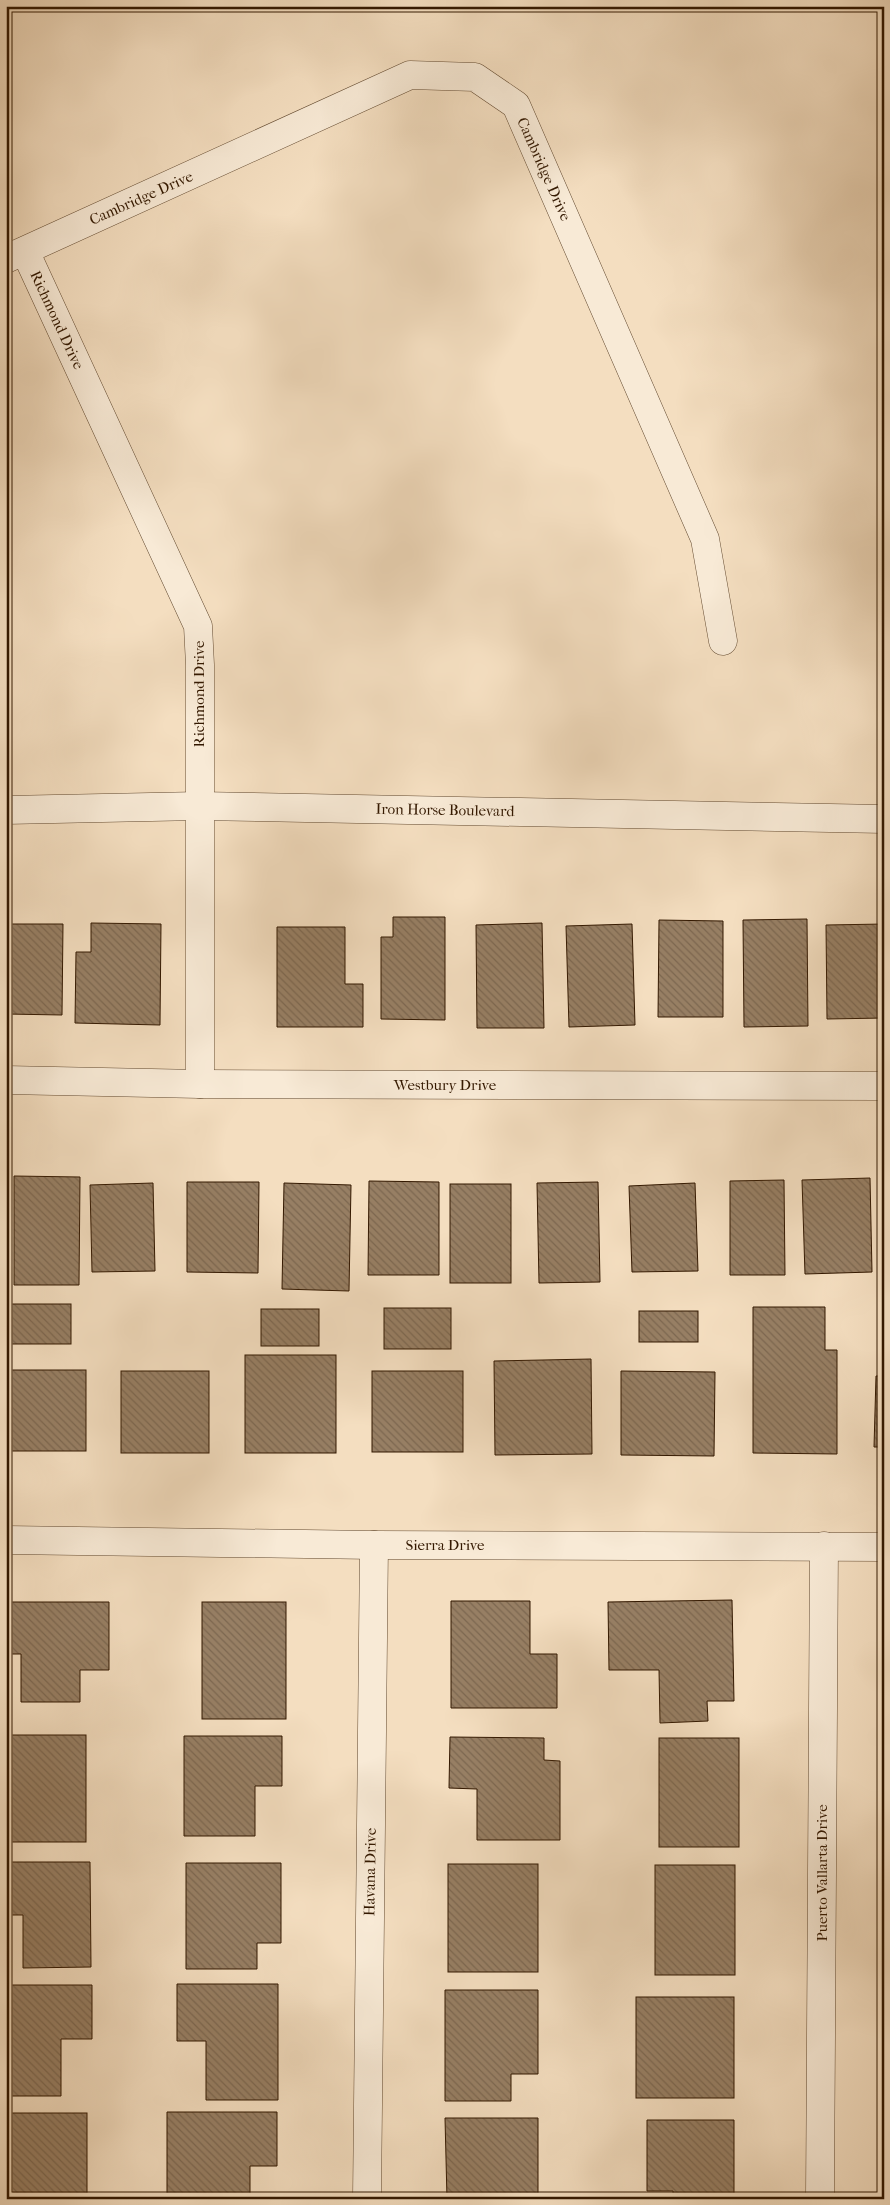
<svg xmlns="http://www.w3.org/2000/svg" width="890" height="2205" viewBox="0 0 890 2205" font-family="'IM FELL French Canon',serif">
<defs>
<pattern id="building-back-hatch" width="6" height="6" patternUnits="userSpaceOnUse" patternTransform="scale(1.25)"><rect width="6" height="6" fill="#977f64"/><path d="M-1 5l2 2M0 0l6 6M5-1l2 2" fill="none" stroke="#7c6750"/></pattern>
</defs>
<rect width="100%" height="100%" fill="#f4dec0"/>
<filter id="stains"><feTurbulence type="fractalNoise" baseFrequency=".004" numOctaves="4"/><feColorMatrix values="0 0 0 0 .2 0 0 0 0 .09 0 0 0 0 .02 0 0 0 .5 -.17"/></filter>
<radialGradient id="worn" r=".72"><stop offset=".6" stop-color="#630" stop-opacity="0"/><stop offset="1" stop-color="#630" stop-opacity=".3"/></radialGradient>
<!-- building -->
<g fill="url(#building-back-hatch)" stroke="#331800">
<polygon points="393,917 445,917 445,1020 381,1019 381,937 393,937"/>
<polygon points="807,919 808,1026 744,1027 743,920"/>
<polygon points="659,920 723,921 723,1017 658,1017"/>
<polygon points="91,923 161,924 160,1025 75,1023 76,952 91,952"/>
<polygon points="542,923 544,1028 477,1028 476,925"/>
<polygon points="6,924 63,924 62,1015 6,1014"/>
<polygon points="632,924 635,1025 569,1027 566,926"/>
<polygon points="884,924 884,1018 827,1019 826,925"/>
<polygon points="277,927 345,927 345,984 363,984 363,1027 277,1027"/>
<polygon points="14,1176 80,1177 79,1285 14,1285"/>
<polygon points="870,1178 872,1272 805,1274 802,1180"/>
<polygon points="784,1180 785,1275 730,1275 730,1181"/>
<polygon points="369,1181 439,1182 439,1275 368,1275"/>
<polygon points="187,1182 259,1182 258,1273 187,1272"/>
<polygon points="598,1182 600,1282 539,1283 537,1183"/>
<polygon points="153,1183 155,1271 92,1272 90,1185"/>
<polygon points="284,1183 351,1185 349,1291 282,1289"/>
<polygon points="695,1183 698,1271 632,1272 629,1186"/>
<rect x="450" y="1184" width="61" height="99"/>
<rect x="9" y="1304" width="62" height="40"/>
<polygon points="753,1307 825,1307 825,1350 837,1350 837,1454 753,1453"/>
<rect x="384" y="1308" width="67" height="41"/>
<rect x="261" y="1309" width="58" height="37"/>
<rect x="639" y="1311" width="59" height="31"/>
<rect x="245" y="1355" width="91" height="98"/>
<polygon points="591,1359 592,1454 495,1455 494,1361"/>
<rect x="6" y="1370" width="80" height="81"/>
<rect x="121" y="1371" width="88" height="82"/>
<rect x="372" y="1371" width="91" height="81"/>
<polygon points="621,1371 715,1372 714,1456 621,1455"/>
<polygon points="876,1376 884,1376 884,1447 874,1447"/>
<polygon points="732,1600 734,1701 707,1701 708,1721 660,1723 659,1670 609,1670 608,1602"/>
<polygon points="451,1601 530,1601 530,1654 557,1654 557,1708 451,1708"/>
<polygon points="6,1602 109,1602 109,1670 80,1670 80,1702 21,1702 21,1654 6,1654"/>
<rect x="202" y="1602" width="84" height="117"/>
<rect x="6" y="1735" width="80" height="107"/>
<polygon points="184,1736 282,1736 282,1786 255,1786 255,1836 184,1836"/>
<polygon points="450,1737 544,1738 544,1760 560,1761 560,1840 477,1840 477,1789 449,1788"/>
<rect x="659" y="1738" width="80" height="109"/>
<polygon points="6,1862 90,1862 91,1967 23,1968 23,1915 6,1915"/>
<polygon points="186,1863 281,1863 281,1943 257,1943 257,1969 186,1969"/>
<rect x="448" y="1864" width="90" height="108"/>
<rect x="655" y="1865" width="80" height="110"/>
<polygon points="177,1984 278,1984 278,2100 206,2100 206,2041 177,2041"/>
<polygon points="6,1985 92,1985 92,2039 61,2039 61,2096 6,2096"/>
<polygon points="445,1990 538,1990 538,2074 511,2074 511,2101 445,2101"/>
<rect x="636" y="1997" width="98" height="101"/>
<polygon points="167,2112 277,2112 277,2166 250,2166 250,2199 167,2199"/>
<rect x="6" y="2113" width="81" height="86"/>
<polygon points="445,2118 538,2118 538,2199 447,2199"/>
<polygon points="647,2120 734,2120 734,2199 673,2199 673,2191 647,2191"/>
</g>
<g fill="none" stroke-linecap="round" stroke-linejoin="round">
<!-- minor casing -->
<g stroke="#634a30" stroke-width="29">
<g id="minor">
<polyline points="25,251 198,626 200,665 200,1084"/>
<polyline points="6,259 410,75 475,77 516,105 705,539 723,641"/>
<polyline points="6,1080 200,1084 884,1086"/>
<polyline points="6,1540 374,1545 884,1547"/>
<polyline points="367,2199 374,1545"/>
<polyline points="820,2199 824,1546"/>
</g>
</g>
<!-- tertiary casing -->
<g stroke="#634a30" stroke-width="29">
<polyline id="tertiary" points="6,810 199,806 884,819"/>
</g>
<!-- minor -->
<use href="#minor" stroke="#f8ead6" stroke-width="28"/>
<!-- tertiary -->
<use href="#tertiary" stroke="#f8ead6" stroke-width="28"/>
</g>
<g text-anchor="middle" stroke-width="4.5" stroke-linejoin="round" paint-order="stroke">
<!-- street labels -->
<g font-size="15" fill="#331800" stroke="#f8ead6">
<text transform="translate(544 169) rotate(66)" y="5">Cambridge Drive</text>
<text transform="translate(141 198) rotate(-24)" y="5">Cambridge Drive</text>
<text transform="translate(57 320) rotate(65)" y="5">Richmond Drive</text>
<text transform="translate(199 694) rotate(-90)" y="5">Richmond Drive</text>
<text transform="translate(445 810) rotate(1)" y="5">Iron Horse Boulevard</text>
<text x="445" y="1090">Westbury Drive</text>
<text x="445" y="1550">Sierra Drive</text>
<text transform="translate(370 1872) rotate(-89)" y="5">Havana Drive</text>
<text transform="translate(822 1873) rotate(-90)" y="5">Puerto Vallarta Drive</text>
</g>
</g>
<!-- margin -->
<rect width="890" height="2205" fill="none" stroke="#f4dec0" stroke-width="25"/>
<rect x="8" y="8" width="875" height="2190" fill="none" stroke="#331800" stroke-width="2.5"/>
<rect x="12" y="12" width="865" height="2180" fill="none" stroke="#331800"/>
<rect width="100%" height="100%" filter="url(#stains)"/>
<rect width="100%" height="100%" fill="url(#worn)"/>
</svg>
